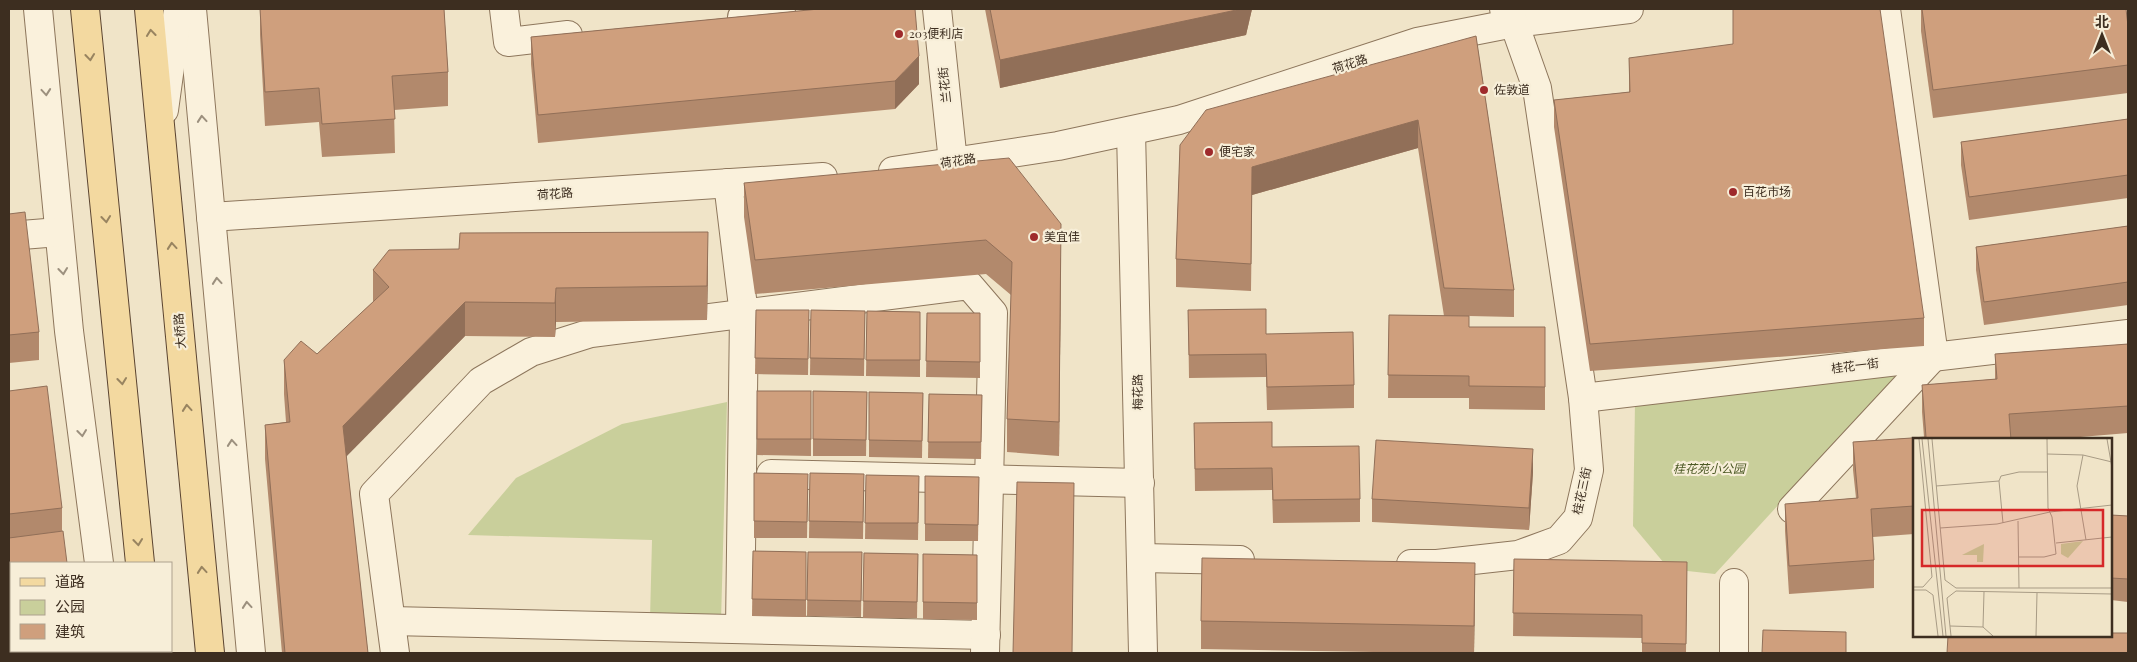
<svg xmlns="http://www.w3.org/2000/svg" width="2137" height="662" viewBox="0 0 2137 662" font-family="'Playfair Display','Noto Sans SC',serif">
<rect width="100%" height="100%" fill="#f0e4c8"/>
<!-- green -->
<g fill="#c9cf9b">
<polygon points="1902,370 1715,574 1669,569 1633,526 1635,403"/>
<polygon points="727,402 721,621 650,619 652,540 468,535 516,478 622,424"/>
</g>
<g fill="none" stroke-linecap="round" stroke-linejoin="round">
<!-- minor casing -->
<g stroke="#8d765c" stroke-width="30">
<g id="minor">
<polyline points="38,9 69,331 99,563"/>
<polyline points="192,9 251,653"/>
<polyline points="504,9 508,42 568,35"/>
<polyline points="937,9 953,162"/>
<polyline points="742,17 779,13 781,9"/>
<polyline points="164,110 178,9"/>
<polyline points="1131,131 1143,653"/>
<polyline points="893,171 1058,146 1179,120 1417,42 1514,23 1629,9"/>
<polyline points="728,183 744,315 740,629"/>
<polyline points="211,217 823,177"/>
<polyline points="9,236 59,232"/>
<polyline points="1583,398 2128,334"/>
<polyline points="771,474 1140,483"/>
<polyline points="1792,509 1934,356 1886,9"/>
<polyline points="1141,558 1240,560"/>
<polyline points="1411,564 1437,564 1518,555 1559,540 1578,518 1589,470 1583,398 1537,88 1514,23 1504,9"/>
<polyline points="1734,583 1734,653"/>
<polyline points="391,621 986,635"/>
<polyline points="106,651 106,653"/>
<polyline points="125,651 126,653"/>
<polyline points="395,653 374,494 481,381 531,352 591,333 969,285 993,313 985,653"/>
</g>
</g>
<!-- major casing -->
<g stroke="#5b4430" stroke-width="30">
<g id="major">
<polyline points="85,9 140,563"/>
<polyline points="149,9 210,653"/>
<polyline points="148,651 149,653"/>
</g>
</g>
<!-- minor -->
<use href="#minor" stroke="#faf1dc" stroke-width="28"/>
<!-- major -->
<use href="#major" stroke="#f3d9a0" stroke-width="28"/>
</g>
<!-- wall -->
<g fill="#b2896c">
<polygon points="260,9 444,9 448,72 448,106 394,110 395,153 322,157 319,122 265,126 260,35"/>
<polygon points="819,9 919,84 895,109 538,143 531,64 531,37"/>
<polygon points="985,9 1252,9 1246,35 1000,88"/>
<polygon points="1921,9 2126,9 2128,26 2128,93 1933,118 1921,31"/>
<polygon points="1476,36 1514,290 1514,317 1469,316 1469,327 1545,327 1545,410 1469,409 1469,398 1388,398 1389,315 1444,316 1418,148 1252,195 1251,291 1176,287 1176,259 1180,145"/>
<polygon points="1629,58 1924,318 1924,346 1590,371 1554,127 1554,100 1629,92"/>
<polygon points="2128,119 2128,198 1969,220 1961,165 1961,142"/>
<polygon points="744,183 1061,258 1059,456 1007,452 1007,419 1011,295 986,274 755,294 744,217"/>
<polygon points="9,214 39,332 39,360 9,363"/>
<polygon points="2128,226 2128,305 1984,325 1976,270 1976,247"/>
<polygon points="708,266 707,320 556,322 555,337 465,336 346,456 368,653 282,653 265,459 265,425 286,422 284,394 284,360 317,354 373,302 373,270"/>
<polygon points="756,310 809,310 808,375 755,374"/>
<polygon points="811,310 865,311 864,376 810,375"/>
<polygon points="1188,310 1266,334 1354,385 1354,408 1267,410 1266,377 1189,378"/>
<polygon points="867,311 920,312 920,377 866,376"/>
<polygon points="927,313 980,313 980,378 926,377"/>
<polygon points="2128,344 2128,433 2045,440 1914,440 1914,534 1873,537 1874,560 1874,588 1789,594 1785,531 1785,504 1856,498 1853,470 1853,442 1924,437 1922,412 1922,385 1995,379 1995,354"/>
<polygon points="9,391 62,508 62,531 11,563 11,651 76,651 76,653 9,653"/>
<polygon points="757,391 811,391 811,456 757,455"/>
<polygon points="813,391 867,392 866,456 813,456"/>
<polygon points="869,392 923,393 922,458 869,457"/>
<polygon points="929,394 982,395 981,459 928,458"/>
<polygon points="1194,423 1272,447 1360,499 1360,522 1273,523 1272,490 1195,491"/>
<polygon points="1533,472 1529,530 1372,522 1372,499"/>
<polygon points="754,473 808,474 807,538 754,538"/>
<polygon points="810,473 864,474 863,539 809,538"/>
<polygon points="866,475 919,476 918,540 865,539"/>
<polygon points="925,476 979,477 978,541 925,541"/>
<polygon points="2111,515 2128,516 2128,602 2111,600"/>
<polygon points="753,551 806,552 806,617 752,616"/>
<polygon points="808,552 862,552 861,617 807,616"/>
<polygon points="864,553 918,554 917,618 863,618"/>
<polygon points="923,554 977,555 977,620 923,619"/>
<polygon points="1514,559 1687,562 1686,653 1642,653 1642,638 1513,636"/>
<polygon points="1475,591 1474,653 1433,653 1201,649 1201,621"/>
</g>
<!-- shaded-wall -->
<g fill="#916f58">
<polygon points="1241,9 1252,9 1246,35 1000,88 1000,60"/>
<polygon points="919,56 919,84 895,109 895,81"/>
<polygon points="1418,120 1418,148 1252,195 1251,291 1252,167"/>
<polygon points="1061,224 1061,258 1059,456 1059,422"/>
<polygon points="708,232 708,266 707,320 707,286"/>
<polygon points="556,288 556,322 555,337 555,303"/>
<polygon points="465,302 465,336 343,460 343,426"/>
<polygon points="1533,449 1533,472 1529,530 1529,508"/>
<polygon points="1475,563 1475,591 1474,653 1474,626"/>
</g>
<!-- building -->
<g fill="#cf9f7d" stroke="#916f58">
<polygon points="260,9 444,9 448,72 392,76 395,119 322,124 319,88 265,92"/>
<polygon points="819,9 915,9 919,56 895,81 538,115 531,37"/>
<polygon points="990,9 1241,9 1000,60"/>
<polygon points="1733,9 1880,9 1924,318 1590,344 1554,100 1630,92 1629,58 1733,44"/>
<polygon points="1922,9 2126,9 2128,26 2128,65 1933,90"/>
<polygon points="1476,36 1514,290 1444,288 1418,120 1252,167 1251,264 1176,259 1180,145 1206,110"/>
<polygon points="2128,119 2128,175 1969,197 1961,142"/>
<polygon points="1009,158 1061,224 1059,422 1007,419 1012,262 986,240 755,260 744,183"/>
<polygon points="25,212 39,332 9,335 9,214"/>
<polygon points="2128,226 2128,282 1984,302 1976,247"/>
<polygon points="708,232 707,286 556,288 555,303 465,302 343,426 368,653 285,653 265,425 290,422 284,360 301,341 317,354 389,287 373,270 389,250 459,249 460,233"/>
<polygon points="1266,309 1266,334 1353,332 1354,385 1267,387 1266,354 1189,355 1188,310"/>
<polygon points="756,310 809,310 808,359 755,358"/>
<polygon points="811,310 865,311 864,359 810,358"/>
<polygon points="867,311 920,312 920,360 866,360"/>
<polygon points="927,313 980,313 980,362 926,361"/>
<polygon points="1389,315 1469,316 1469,327 1545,327 1545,387 1469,386 1469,376 1388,375"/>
<polygon points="2128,344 2128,406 2009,414 2011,440 1914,440 1914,506 1871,509 1874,560 1789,566 1785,504 1858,498 1853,442 1926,437 1922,385 1997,379 1995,354"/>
<polygon points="47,386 62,508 9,514 9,391"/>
<rect x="757" y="391" width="54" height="48"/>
<polygon points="813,391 867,392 866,440 813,439"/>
<polygon points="869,392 923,393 922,441 869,440"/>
<polygon points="929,394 982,395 981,442 928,442"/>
<polygon points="1272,422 1272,447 1359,446 1360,499 1273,500 1272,468 1195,469 1194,423"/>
<polygon points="1376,440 1533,449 1529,508 1372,499"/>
<polygon points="754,473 808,474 807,522 754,521"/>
<polygon points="810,473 864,474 863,522 809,521"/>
<polygon points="866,475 919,476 918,523 865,523"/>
<polygon points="925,476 979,477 978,525 925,524"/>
<polygon points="1017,482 1074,483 1072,653 1013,653"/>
<polygon points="2111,515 2128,516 2128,579 2111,578"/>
<polygon points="63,531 67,563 11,563 11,648 9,648 9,538"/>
<polygon points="753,551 806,552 806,600 752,599"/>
<polygon points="808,552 862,552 861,601 807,600"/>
<polygon points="864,553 918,554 917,602 863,601"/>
<polygon points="923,554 977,555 977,603 923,602"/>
<polygon points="1202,558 1475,563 1474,626 1201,621"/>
<polygon points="1514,559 1687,562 1686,644 1642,643 1642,615 1513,613"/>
<polygon points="1763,630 1846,632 1846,653 1762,653"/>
<polygon points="2111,633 2128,633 2128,653 1947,653 1948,636 2111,636"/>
</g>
<!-- one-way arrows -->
<defs><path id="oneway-chevron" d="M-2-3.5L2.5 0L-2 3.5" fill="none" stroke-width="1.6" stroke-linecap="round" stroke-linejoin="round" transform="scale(1.25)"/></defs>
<g stroke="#988460">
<use href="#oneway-chevron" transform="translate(151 33) rotate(-96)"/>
<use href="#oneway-chevron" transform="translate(90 57) rotate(84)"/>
<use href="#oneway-chevron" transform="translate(106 219) rotate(84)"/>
<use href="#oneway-chevron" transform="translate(172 246) rotate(-95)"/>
<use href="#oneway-chevron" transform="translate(122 381) rotate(84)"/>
<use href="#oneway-chevron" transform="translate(187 408) rotate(-95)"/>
<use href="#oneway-chevron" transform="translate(138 542) rotate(84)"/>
<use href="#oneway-chevron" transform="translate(202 570) rotate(-95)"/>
</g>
<g stroke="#9c907e">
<use href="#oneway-chevron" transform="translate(46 92) rotate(85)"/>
<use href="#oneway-chevron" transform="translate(202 119) rotate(-95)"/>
<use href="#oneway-chevron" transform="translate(63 271) rotate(84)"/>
<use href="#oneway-chevron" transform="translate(217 281) rotate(-95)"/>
<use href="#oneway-chevron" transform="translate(82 433) rotate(83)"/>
<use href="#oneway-chevron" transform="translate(232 443) rotate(-95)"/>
<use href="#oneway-chevron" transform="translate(247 605) rotate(-95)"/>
</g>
<!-- markers -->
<g fill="#9e2a2b" stroke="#f7eed8" stroke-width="2">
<circle cx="899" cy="34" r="5"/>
<circle cx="1484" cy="90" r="5"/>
<circle cx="1209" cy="152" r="5"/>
<circle cx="1733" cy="192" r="5"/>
<circle cx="1034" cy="237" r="5"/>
</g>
<g text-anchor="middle" stroke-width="4.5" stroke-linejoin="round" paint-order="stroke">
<!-- poi labels -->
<g font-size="12" fill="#3d2e20" stroke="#f7eed8" text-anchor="start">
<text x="909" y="38">203便利店</text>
<text x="1494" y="94">佐敦道</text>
<text x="1219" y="156">便宅家</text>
<text x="1743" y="196">百花市场</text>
<text x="1044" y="241">美宜佳</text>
</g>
<!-- street labels -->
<g font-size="12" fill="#3d2e20" stroke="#f7eed8">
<text transform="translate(1350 64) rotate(-18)" y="4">荷花路</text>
<text transform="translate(945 85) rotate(-96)" y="4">兰花街</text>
<text transform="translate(958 161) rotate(-9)" y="4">荷花路</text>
<text transform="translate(555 194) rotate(-4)" y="4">荷花路</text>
<text transform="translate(180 331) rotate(-95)" y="4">大桥路</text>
<text transform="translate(1855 366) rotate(-7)" y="4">桂花一街</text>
<text transform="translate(1138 392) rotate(-91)" y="4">梅花路</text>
<text transform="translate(1582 491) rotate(-78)" y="4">桂花三街</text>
</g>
<!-- park labels -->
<g font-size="12" font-style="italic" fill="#4d5a26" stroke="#f7eed8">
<text x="1709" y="473">桂花苑小公园</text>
</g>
</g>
<!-- overview -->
<g transform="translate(1913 438)">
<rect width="199" height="199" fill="#f0e4c8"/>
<path d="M170,103l-15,17 -7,-4v-10zM71,106l-1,18h-6v-7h-15z" fill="#c9cf9b"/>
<path fill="none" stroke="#a89b85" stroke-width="1" d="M9,1l21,197M15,1l18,197M19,1l13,141 11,8M194,1l5,29M134,16l36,1 29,7M170,17l-6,31 9,54M86,43l2,-5 18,-4h28M86,43l4,42M23,48l63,-5M105,83l1,67M27,90l57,-4 53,-12 62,-7M143,105l56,-6M106,119h25l12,-3 -4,-37 -4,-9 -1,-69M0,149h10l9,-10 -13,-138M43,150h156M0,152h13l7,5 5,41M43,153l156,3M37,188l33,1 10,9M70,189l1,-35M38,198l-4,-38 9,-7M123,198l1,-43"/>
<path fill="#d62828" fill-opacity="0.15" stroke="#d62828" stroke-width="2.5" d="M9,72h181v56h-181z"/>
<rect width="199" height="199" fill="none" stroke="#3d2e20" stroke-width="2.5"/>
</g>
<!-- border -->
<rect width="2137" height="662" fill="none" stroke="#3d2e20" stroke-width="20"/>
<!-- legend -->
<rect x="10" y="562" width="162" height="90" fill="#f7eed8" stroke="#ada18e"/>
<rect x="20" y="578" width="25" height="8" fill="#f3d9a0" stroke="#ada18e"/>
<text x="55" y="587" font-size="15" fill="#3d2e20">道路</text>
<rect x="20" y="600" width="25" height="15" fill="#c9cf9b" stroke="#ada18e"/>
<text x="55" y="612" font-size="15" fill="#3d2e20">公园</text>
<rect x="20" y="624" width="25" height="15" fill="#cf9f7d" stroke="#ada18e"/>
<text x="55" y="637" font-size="15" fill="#3d2e20">建筑</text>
<!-- north arrow -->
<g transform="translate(2102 35)" stroke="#f7eed8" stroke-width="4" paint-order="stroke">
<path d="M0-4L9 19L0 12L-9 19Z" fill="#3d2e20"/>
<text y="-8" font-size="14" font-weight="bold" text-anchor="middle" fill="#3d2e20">北</text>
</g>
</svg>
